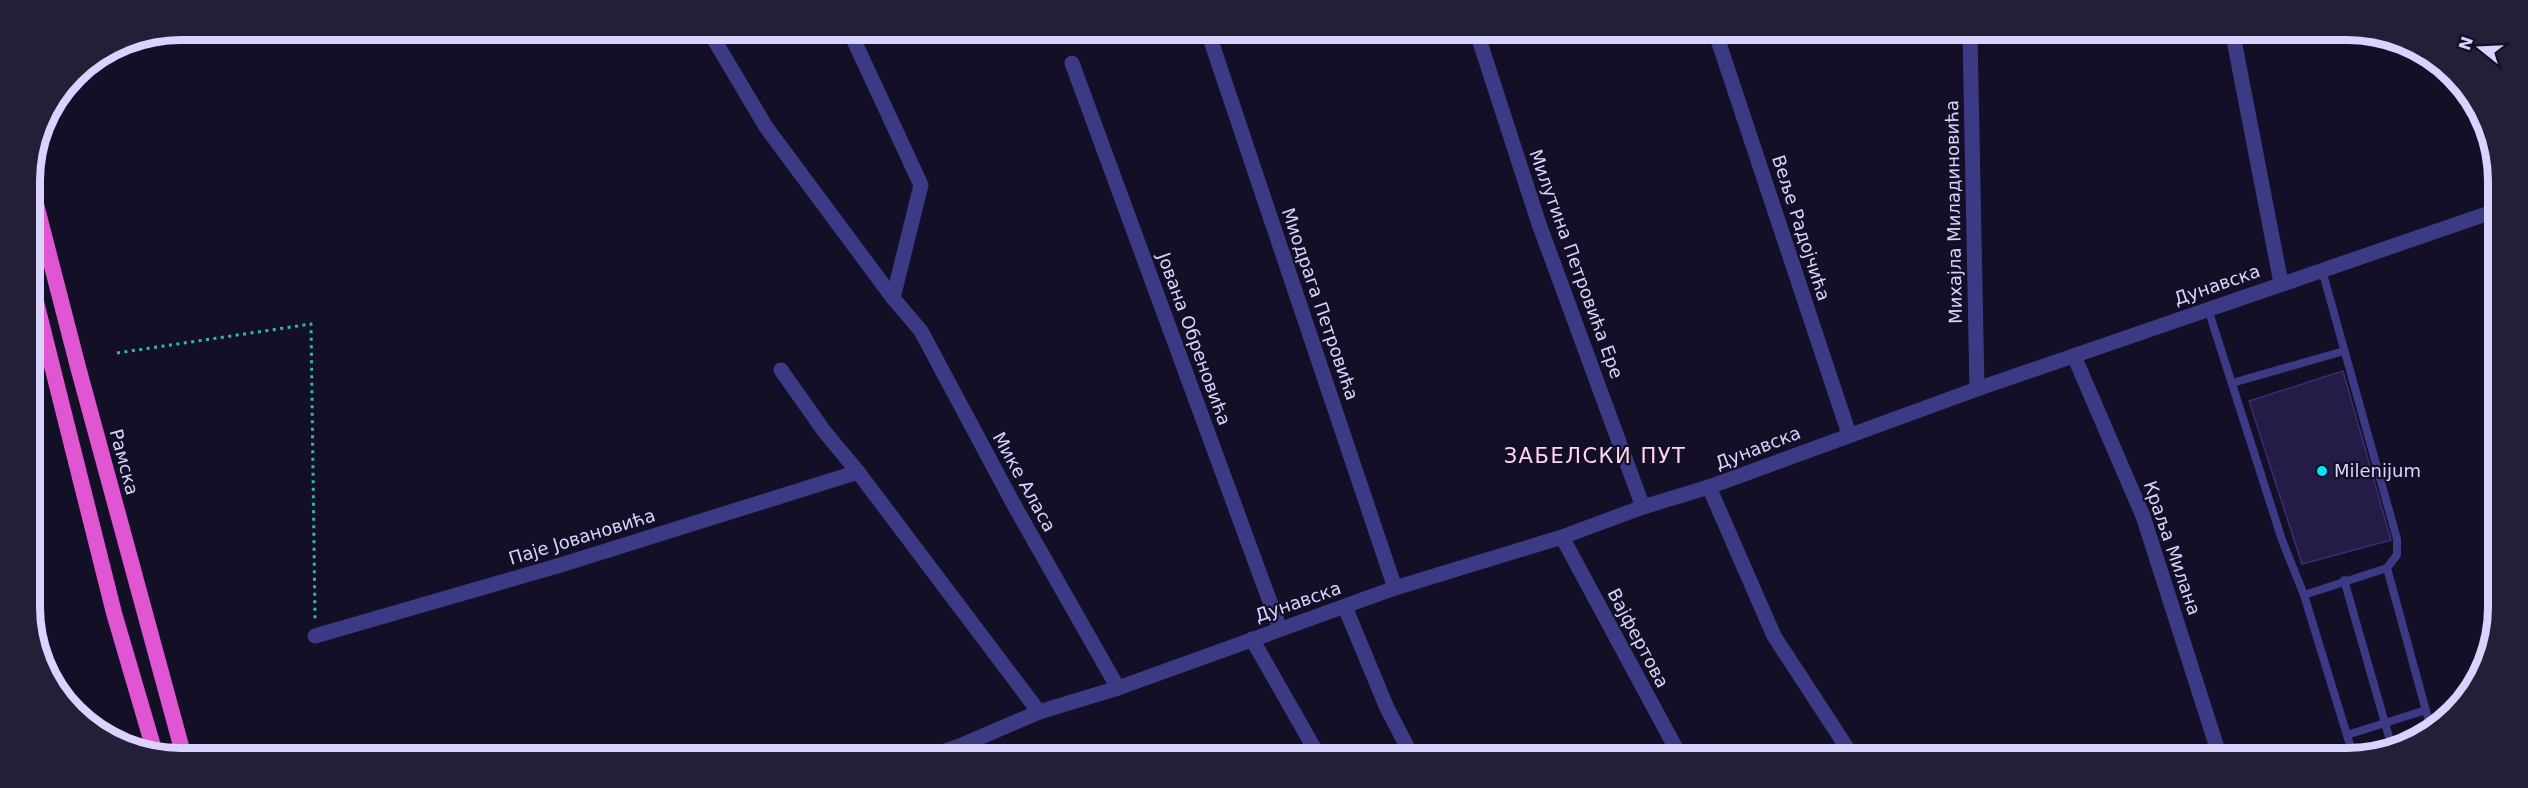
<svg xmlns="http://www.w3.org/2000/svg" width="2528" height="788" viewBox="0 0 2528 788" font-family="'DejaVu Sans',sans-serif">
<rect width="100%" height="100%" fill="#130f26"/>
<!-- building -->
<polygon fill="#241b47" stroke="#3b2d73" stroke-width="1.5" points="2343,371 2391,540 2302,564 2249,401"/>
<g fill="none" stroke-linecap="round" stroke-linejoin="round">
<!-- path -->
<polyline stroke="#2fb8b0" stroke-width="3" stroke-dasharray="3 4.5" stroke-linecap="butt" points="117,353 311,324 315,619"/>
<!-- service -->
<g stroke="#3d3a85" stroke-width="8">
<polyline points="2322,270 2397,539 2397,555 2387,568 2431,729"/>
<polyline points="2208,309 2282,540 2304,595 2354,758"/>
<polyline points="2232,383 2344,351"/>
<polyline points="2344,580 2391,744"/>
<polyline points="2304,595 2387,568"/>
<polyline points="2347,735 2426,710"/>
</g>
<!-- minor -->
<g stroke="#3d3a85" stroke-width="15">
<polyline points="709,31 766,127 893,298 921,331 1014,505 1118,688"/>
<polyline points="850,32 921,185 893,298"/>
<polyline points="1208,32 1395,588"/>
<polyline points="1477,33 1539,224 1643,507"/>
<polyline points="1716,34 1849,434"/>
<polyline points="1970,34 1977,389"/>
<polyline points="2233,35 2281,283"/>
<polyline points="1072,63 1280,629"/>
<polyline points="2074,356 2143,516 2220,757"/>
<polyline points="781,370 824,431 858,472 1039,712"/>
<polyline points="1709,487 1774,636 1853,757"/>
<polyline points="1562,537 1680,756"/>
<polyline points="1345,607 1387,708 1412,756"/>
<polyline points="315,636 564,564 858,472"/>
<polyline points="1252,639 1318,755"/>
</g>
<!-- tertiary -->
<polyline stroke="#3d3a85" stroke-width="15" points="933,755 962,745 1039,712 1118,688 1395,588 1562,537 1643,507 1709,487 1977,389 2495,211"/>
<!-- trunk -->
<g stroke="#e055d1" stroke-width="16">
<polyline points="30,181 78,367 183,753"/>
<polyline points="31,282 114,613 155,753"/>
</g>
</g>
<!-- markers -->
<circle fill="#00e5ff" stroke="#130f26" stroke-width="2" cx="2322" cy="471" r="6"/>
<g text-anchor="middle" stroke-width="4.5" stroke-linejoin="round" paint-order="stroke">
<!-- street labels -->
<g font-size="18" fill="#d9d4ff" stroke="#130f26">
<text transform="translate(1954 212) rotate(-91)" y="6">Михајла Миладиновића</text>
<text transform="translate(1801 228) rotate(72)" y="6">Веље Радојчића</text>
<text transform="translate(1576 264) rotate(70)" y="6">Милутина Петровића Ере</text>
<text transform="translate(2217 285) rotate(-19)" y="6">Дунавска</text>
<text transform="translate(1320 304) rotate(71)" y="6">Миодрага Петровића</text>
<text transform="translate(1194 339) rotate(70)" y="6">Јована Обреновића</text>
<text transform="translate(1758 448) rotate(-21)" y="6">Дунавска</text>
<text transform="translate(124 462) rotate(75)" y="6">Рамска</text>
<text transform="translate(1024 482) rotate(61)" y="6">Мике Аласа</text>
<text transform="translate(582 537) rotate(-17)" y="6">Паје Јовановића</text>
<text transform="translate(2172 548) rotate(71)" y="6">Краља Милана</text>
<text transform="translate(1298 602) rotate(-19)" y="6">Дунавска</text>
<text transform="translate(1638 638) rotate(62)" y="6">Вајфертова</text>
</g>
<!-- poi labels -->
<g font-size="18" fill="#d9d4ff" stroke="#130f26" text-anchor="start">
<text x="2334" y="477">Milenijum</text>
</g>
<!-- quarter labels -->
<g font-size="21" letter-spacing="1.5" fill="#ffd6f0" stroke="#130f26">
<text x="1595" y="463">ЗАБЕЛСКИ ПУТ</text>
</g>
</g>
<!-- crop -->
<path d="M0 0H2528V788H0ZM181 40H2347A141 141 0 0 1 2488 181V607A141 141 0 0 1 2347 748H181A141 141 0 0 1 40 607V181A141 141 0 0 1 181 40Z" fill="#231f37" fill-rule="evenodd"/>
<path fill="none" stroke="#d9d4ff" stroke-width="8" d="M181 40H2347A141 141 0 0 1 2488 181V607A141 141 0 0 1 2347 748H181A141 141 0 0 1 40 607V181A141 141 0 0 1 181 40Z"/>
<!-- north arrow -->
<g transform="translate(2480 48) rotate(288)" stroke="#130f26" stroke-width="4.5" paint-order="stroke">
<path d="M0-4.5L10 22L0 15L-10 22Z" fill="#d9d4ff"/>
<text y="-9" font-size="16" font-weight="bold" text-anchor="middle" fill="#d9d4ff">N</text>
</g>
</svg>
